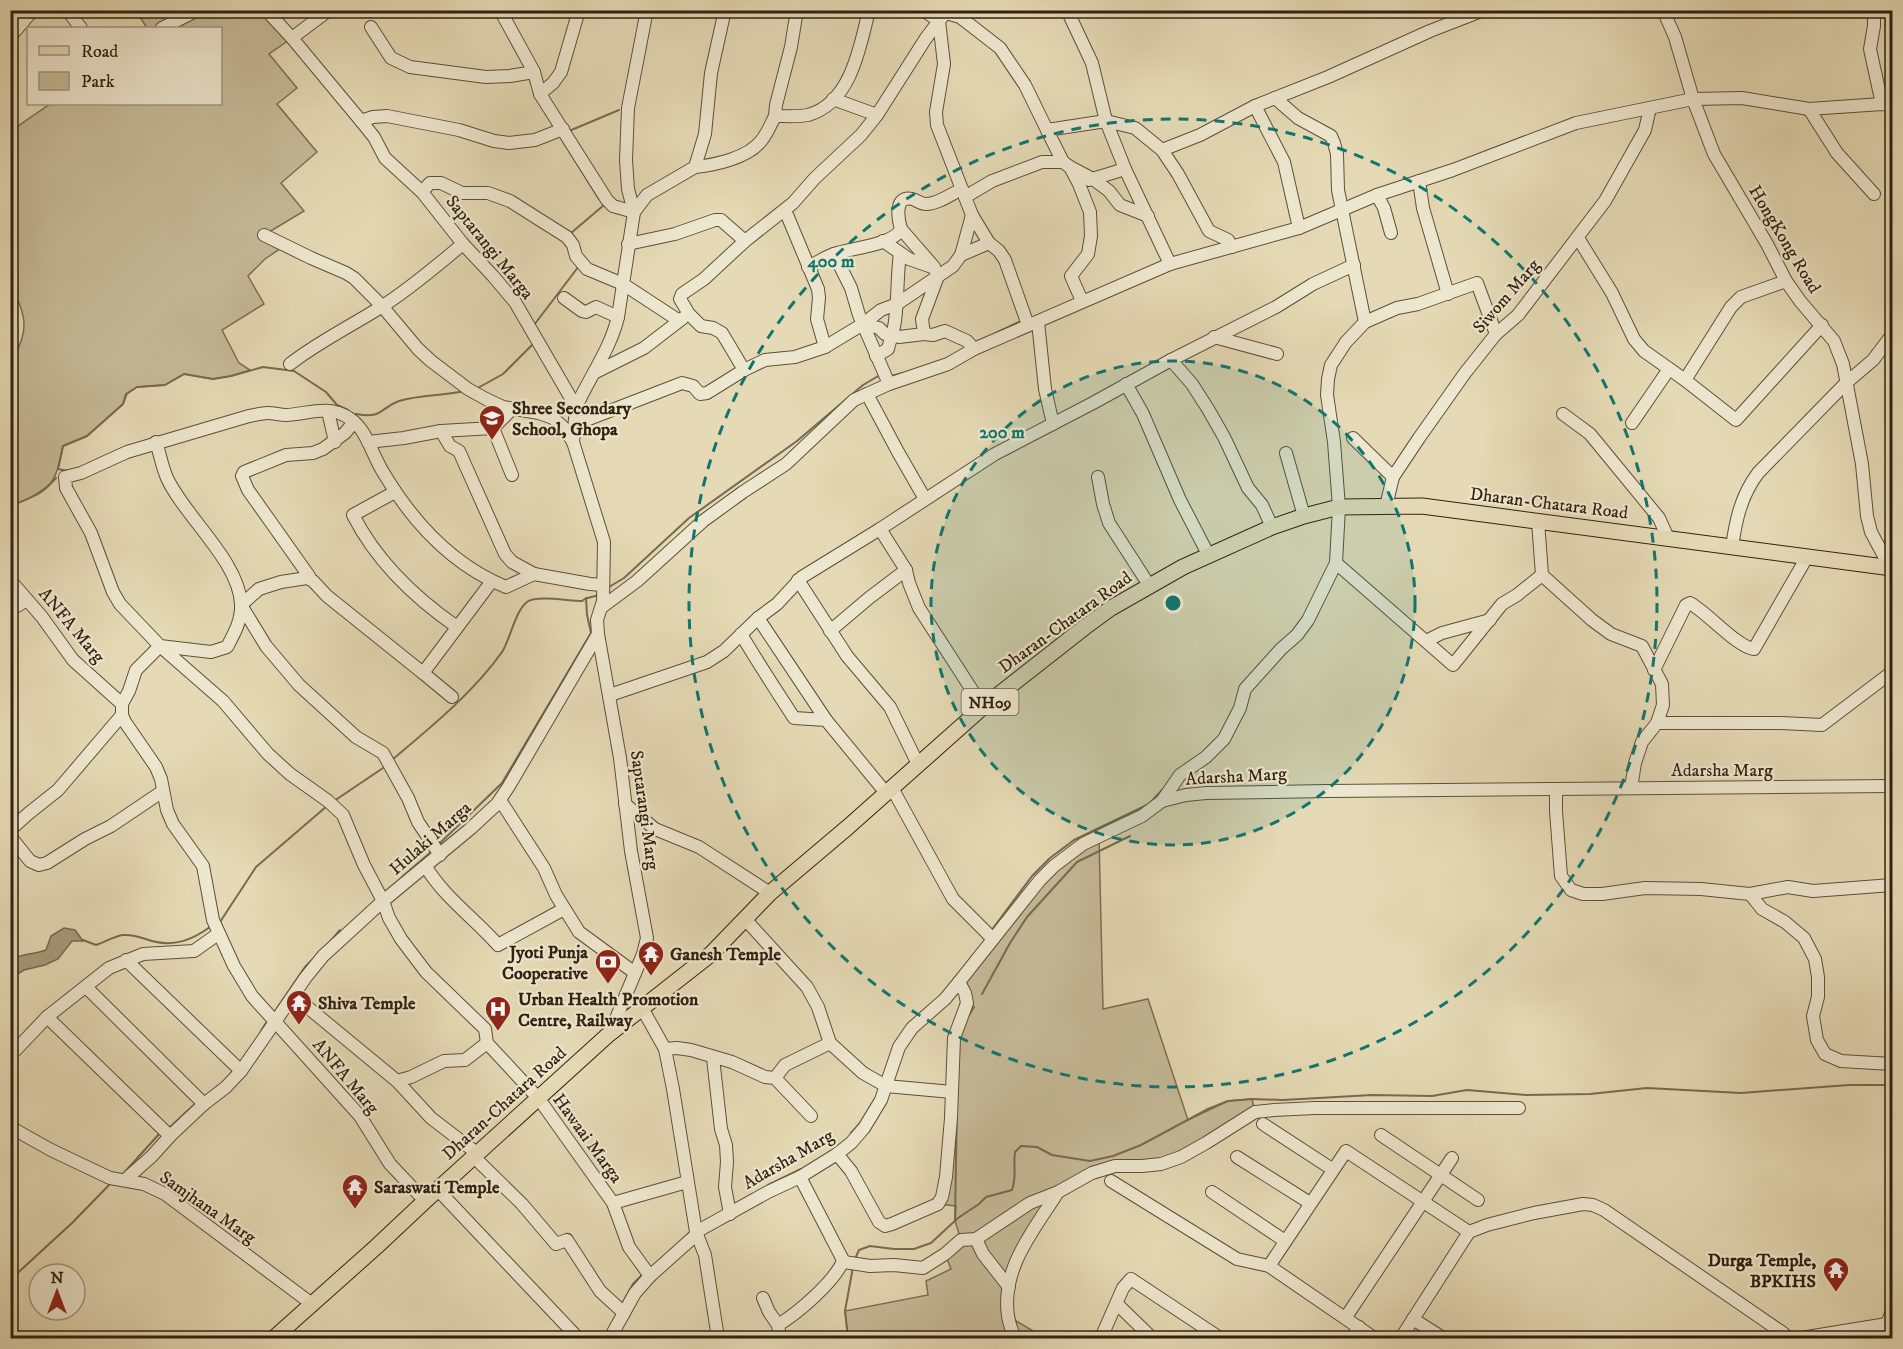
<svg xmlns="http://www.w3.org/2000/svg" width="1903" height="1349" viewBox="0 0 1903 1349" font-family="'IM FELL DW Pica',serif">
<rect width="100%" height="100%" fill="#e5dab5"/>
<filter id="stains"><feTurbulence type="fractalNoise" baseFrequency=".00333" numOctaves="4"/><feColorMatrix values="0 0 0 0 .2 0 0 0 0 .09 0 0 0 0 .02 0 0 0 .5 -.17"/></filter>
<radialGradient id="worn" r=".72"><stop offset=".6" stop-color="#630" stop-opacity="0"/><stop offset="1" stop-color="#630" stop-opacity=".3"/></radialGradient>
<!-- green -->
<g fill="#c6bb99" stroke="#7b6e54" stroke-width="1.5">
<path d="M136,11h129l27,27 -23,16 28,34 -20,16 40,48 -36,31 23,28 -40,24 20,11 -19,13 -17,17 16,28 -42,26 17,33 11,7 -19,6 -18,3 -29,-5 -19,11 -28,2 -10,7 -4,10 -36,32 -24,10c-8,42 -14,45 -52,60l-1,-140c19,-38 18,-44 1,-82v-153l39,-27h170v-76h-73z"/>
<polygon points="1099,836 1103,1009 1148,999 1188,1120 1228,1101 1252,1099 1255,1112 1181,1157 1114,1166 1058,1192 1023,1247 1008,1316 1045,1338 848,1338 845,1311 928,1295 926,1281 951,1269 945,1254 961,1240 955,1221 956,1206 938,1204 954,1038 965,1012 959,982 1040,880"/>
</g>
<!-- water -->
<path fill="#a79b7d" stroke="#776a51" stroke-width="1.5" d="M64,928l11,2 8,11h-11l-14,18 -13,6 -21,5 -13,8v-18c11,-7 22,-5 35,-10l5,-14z"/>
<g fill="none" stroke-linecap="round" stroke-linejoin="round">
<!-- stream -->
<g stroke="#776a51" stroke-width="2">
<polyline points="569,131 619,110"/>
<polyline points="561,138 599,199"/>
<polyline points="571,233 604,205 603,203"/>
<polyline points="534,325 579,266"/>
<polyline points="996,333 1021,321"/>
<polyline points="891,376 903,373"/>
<polyline points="476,389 503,374 535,342"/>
<path d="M356,414c28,5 23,-6 43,-13 22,-7 44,-5 66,-10"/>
<polyline points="68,471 58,469 63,446 87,436 123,404 126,394 137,387 165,385 184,374 213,379 231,376 263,367 294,371 326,392 337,405 348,410"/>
<path d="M10,506c19,-7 33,-13 46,-28"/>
<polyline points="609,587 624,578 689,518 797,441 863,385 880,375"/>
<path d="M393,759c38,-32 80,-66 109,-107 8,-12 13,-41 25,-50 10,-7 41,-1 55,-1 5,-5 12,-3 18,-7"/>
<polyline points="334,801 386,766"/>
<polyline points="438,845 502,783 591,633 587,615 586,598"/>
<polyline points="402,877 431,852"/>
<polyline points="220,922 256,867 327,806"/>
<polyline points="991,931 1032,876 1050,858 1074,840 1149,804 1163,789"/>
<path d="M83,940l13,5c9,-3 19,-9 27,-10 11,-1 19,3 29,6 22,6 40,-1 58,-14"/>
<polyline points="328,944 340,930"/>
<polyline points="982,994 1010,943 1027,917 1077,862 1130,836"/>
<polyline points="273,1014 305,967 313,959"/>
<polyline points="966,1020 974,1007"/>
<polyline points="261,1031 266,1023"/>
<polyline points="169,1128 196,1103"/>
<polyline points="851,1133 861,1122"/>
<polyline points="122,1175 160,1133"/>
<polyline points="768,1185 801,1169"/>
<polyline points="734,1204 752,1194"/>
<polyline points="955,1221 957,1101"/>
<polyline points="680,1242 691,1231"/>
<path d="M855,1259l4,-9 11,-4 24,3h20l17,-6 27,-25 21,-14 7,-7 26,-7c5,-15 1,-22 3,-38l6,-6 16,1 15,8 38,6 23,-5 28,-11 67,-36 20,-8 24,-2 31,1 89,-5 60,1 35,-6 59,5 64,-1 57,-6 94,5 108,-8h43"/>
<polyline points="10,1280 72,1223 111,1183"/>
<polyline points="622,1304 633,1284 643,1274"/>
<polyline points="848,1338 845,1311 853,1267"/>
</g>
<!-- minor casing -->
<g stroke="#5d4f39" stroke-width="14">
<g id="minor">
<polyline points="67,10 81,28"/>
<polyline points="266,10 292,38 361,121 374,137 385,158 422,192 463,244 493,276 515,302 576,407 573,442 604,542 603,601 597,620 598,634 620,758 631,851 647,938 643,954 610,1033"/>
<polyline points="500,10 534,72 540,94 607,200 613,206 634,212 647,195 695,167 705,134 711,73 725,10"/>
<polyline points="923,10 939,21 943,16"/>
<polyline points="1067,10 1092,63 1106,121 1125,169 1170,264"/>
<polyline points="1663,10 1675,37 1693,99 1714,154 1767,244 1786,281 1800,301 1834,341 1843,364 1862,464 1867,516 1871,532 1892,571"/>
<polyline points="1874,10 1874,26 1870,49 1882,104"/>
<polyline points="1462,11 1466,17 1484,10"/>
<polyline points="946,13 960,17 1000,48 1025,85 1047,130 1106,121 1135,128 1162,150 1178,174 1209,231 1228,240 1232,247"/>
<polyline points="939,21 944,64 936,112 937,125 972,215 989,243 999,251 1005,260 1028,325"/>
<polyline points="371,27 391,58 410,67 486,77 510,76 534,72"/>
<polyline points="162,28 198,10"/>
<polyline points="10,37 33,10"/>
<polyline points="292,38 329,10"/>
<polyline points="540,94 553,83 561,72 579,10"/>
<polyline points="833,99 877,115"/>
<polyline points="1255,106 1284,162 1299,228"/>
<polyline points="1809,109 1837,153 1874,194"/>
<polyline points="775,116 776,105 791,47 797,10"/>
<polyline points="361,121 373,117 387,116 459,130 494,141 509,143 535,140 563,129"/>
<polyline points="1047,130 1063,162 1070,167 1079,184 1090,212 1091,236 1088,254 1071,276 1082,301"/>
<polyline points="1162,150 1200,135 1255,106 1328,77 1430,31 1466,17"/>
<path d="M695,167c20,-2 53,-9 66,-26 6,-7 10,-17 14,-25 11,0 23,1 33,-1 43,-12 52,-68 61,-105"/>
<polyline points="1070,167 1093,179 1109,191 1120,205 1148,216"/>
<polyline points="1089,180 1125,169"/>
<polyline points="1419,181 1423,208 1448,294"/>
<polyline points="422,192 430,183 441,183 462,193 488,193 510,201 567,237 573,245 576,256 587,269 623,284 678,320"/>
<polyline points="1377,195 1384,208 1391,233"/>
<polyline points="965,197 992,181 1042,162 1063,162"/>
<polyline points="785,210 818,289 819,298 817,319 825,347"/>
<polyline points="901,229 934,267 938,276 922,319 924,334 933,335 945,331 967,341 974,349"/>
<polyline points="264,235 311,258 346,273 354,278 382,306 418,349 431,361 468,389 486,399 503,407 539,413 553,418 564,428 573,442"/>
<polyline points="1578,238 1612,293 1634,339 1644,351 1685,380 1736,420 1822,325"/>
<polyline points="883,241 909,259 932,267"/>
<polyline points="628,244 675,234 715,220 721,220 745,241"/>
<polyline points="834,254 851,288 859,315 889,384"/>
<polyline points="961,255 989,243"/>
<path d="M808,267c9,-4 17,-10 26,-13 17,-6 60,-9 67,-25 -3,-10 -7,-34 11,-30 5,1 8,5 14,5 12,0 25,-10 36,-15"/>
<polyline points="564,298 582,311 586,312 596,307 618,317"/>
<polyline points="1038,322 1045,389 1053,424"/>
<polyline points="1365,322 1397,308 1418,304 1477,283 1496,334"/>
<polyline points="863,324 879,328 885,334 899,337 924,334"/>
<polyline points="1214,337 1277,354"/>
<path d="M876,356l12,-7c2,-9 6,-18 7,-28 3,-23 2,-45 5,-68"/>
<polyline points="1171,360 1192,384 1208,409 1224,437 1248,488 1262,505 1272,527"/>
<path d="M290,364c28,-22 61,-38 91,-57 29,-18 55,-41 82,-63"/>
<polyline points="744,370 722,333 713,328 701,326 689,314 680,299 682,294 704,279 745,241 793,203 815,178 861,135 877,115 926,38 939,21"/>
<polyline points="594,373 644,348 683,318"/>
<polyline points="1685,380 1731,307 1741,297 1786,281"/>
<polyline points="1126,384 1143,414 1180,500 1209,556"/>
<polyline points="867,394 898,452 925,499"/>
<path d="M576,407c14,-31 34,-57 42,-90l16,-105 -6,-23 -2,-29 2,-52 19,-98"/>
<polyline points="328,411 335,442"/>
<polyline points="1563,414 1590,434 1659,518 1668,538"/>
<polyline points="1632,423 1669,369"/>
<polyline points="576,424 682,383 693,386 700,394 707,393 744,370 765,360 795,357 825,347 863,324 881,310 897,304 953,266 961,255 972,215"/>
<polyline points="493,428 512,409"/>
<polyline points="441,431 450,446 459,451 505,554 512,562 534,574"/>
<polyline points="1353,438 1393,477"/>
<path d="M156,442c4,12 6,25 11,36 18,39 72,83 74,126 1,16 -7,30 -14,43l-16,5 -51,-6"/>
<polyline points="368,442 404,438 441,431 493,428 512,475"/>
<polyline points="1286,453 1304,516"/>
<polyline points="1098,477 1103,504 1109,523 1149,585"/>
<path d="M395,492l-42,23c23,45 62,83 104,112"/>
<polyline points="1386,506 1393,477 1419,438 1465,373 1496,334 1518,315 1605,201 1645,130 1650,108"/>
<polyline points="1538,521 1542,575"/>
<polyline points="880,529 906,570 909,583 919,608 983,707"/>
<path d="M1732,547c4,-28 9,-51 26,-74l88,-90 27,-23 19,-25"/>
<polyline points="1336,563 1453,665 1502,604 1517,595 1542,575 1592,620 1611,634 1642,646 1662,684 1663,705 1657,723 1642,742 1635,763 1631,788"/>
<polyline points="307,578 309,576 248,490 242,476 244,472 286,455 313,453 323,449 345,433 354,422"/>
<polyline points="10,580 42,617 73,660 122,704 122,715 125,722 156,767 161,779 167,810 173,824 203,866 213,920 234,966 252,996 360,1116 390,1164 425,1201"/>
<polyline points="798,580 847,656 890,707 915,758 919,764"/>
<path d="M603,585l-13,-1 -56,-10 -28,13c-54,-22 -94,-66 -123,-115 -11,-17 -16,-43 -34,-54 -20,-14 -41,-4 -63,-3 -6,0 -12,-2 -18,-2 -6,0 -13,2 -19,3l-122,36 -46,21 -16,4 1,11 25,45 22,59 7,12 40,42 63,55 45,53 22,20 38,27 15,14 21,50 19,36 6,17 12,21 25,33 59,57 2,14 52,56 74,104 74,-21"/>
<polyline points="241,605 259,589 281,582 307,578 313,581 327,596 423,673 492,581"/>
<polyline points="241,605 266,646 299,685 356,737 383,753 408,798 418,822 440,855"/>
<polyline points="602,607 637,581 703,521 743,492 786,464 854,400 889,384 948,364 974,349 1170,264 1299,228 1377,195 1453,170 1576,123 1693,99 1742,98 1809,109 1882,104 1892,106"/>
<polyline points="10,610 27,600"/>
<polyline points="758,618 826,720"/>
<polyline points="830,631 869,598 906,570"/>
<path d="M741,634c17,29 35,56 53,84l32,2 60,73"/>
<polyline points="1426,641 1442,633 1490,620"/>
<path d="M1654,670l32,-65 4,-2c19,11 47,44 64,46l53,-92"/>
<polyline points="423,673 452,697"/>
<polyline points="610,695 707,662 724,651 758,618 777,604 802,577 880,529 995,454 1093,403 1171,360 1276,307 1313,284 1354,265"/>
<polyline points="122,704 129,691 136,670 160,646"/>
<polyline points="1657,723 1781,723 1822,725 1892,672"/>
<polyline points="892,788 953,899 993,939"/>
<polyline points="1556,789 1556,811 1561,876 1571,890 1583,894 1602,894 1645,888 1701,889 1750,894 1788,887 1813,891 1892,885"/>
<polyline points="500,800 544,868 556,895 579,932 635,973"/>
<polyline points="1162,801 1180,775 1206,757 1224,739 1240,708 1245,689 1281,649 1297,635 1308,620 1336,563 1339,507 1334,442 1327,395 1328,379 1331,365 1346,342 1365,322 1338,190 1337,154 1334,143 1331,136 1298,118 1275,98"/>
<polyline points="625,804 655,829 699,847 770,893"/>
<polyline points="10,830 29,813 58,790 122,715"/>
<polyline points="10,836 30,861 39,865 47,863 85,839 111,826 163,791"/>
<path d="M426,867c19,31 48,51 72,78l66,-36"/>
<polyline points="1750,894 1762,909 1785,922 1804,938 1815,959 1818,977 1818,997 1813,1016 1817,1040 1825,1054 1841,1061 1892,1064"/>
<polyline points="745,919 807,987 818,1007 830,1043 863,1073 886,1086 952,1092"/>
<polyline points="126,960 241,1071"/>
<polyline points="86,987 204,1104"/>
<polyline points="294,996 397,1081 431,1118 478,1154"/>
<polyline points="642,1008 665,1049 673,1089 696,1232 705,1255 718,1338"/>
<polyline points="47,1017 170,1136 204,1104 226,1087 241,1071 306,977 323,956 383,901 470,829 497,804 509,786 598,634"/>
<polyline points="665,1049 677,1048 691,1050 732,1062 765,1077 775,1078 811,1116"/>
<polyline points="10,1056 47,1017 109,968 143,954 194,951 218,934"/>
<polyline points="713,1058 721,1129 726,1145 727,1162 725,1187 730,1214"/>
<polyline points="775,1078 785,1065 830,1043"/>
<polyline points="397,1081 411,1077 444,1061 465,1060 487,1043"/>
<polyline points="1263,1124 1332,1169"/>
<polyline points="10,1127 51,1150 110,1178 144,1184 165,1194 312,1304"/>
<polyline points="1381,1135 1478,1200"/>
<polyline points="837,1154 851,1171 879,1222 885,1226 892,1224 938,1204 942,1197 946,1177 951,1118 954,1038 967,1003 965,993 959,982"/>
<polyline points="474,1157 522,1204 556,1244 567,1240 600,1291 624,1313"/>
<polyline points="1237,1157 1310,1203"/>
<polyline points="800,1177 844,1262 870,1266 894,1265 923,1268 945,1254 961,1240 976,1239 1030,1203 1058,1192 1092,1173 1115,1166 1142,1166 1161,1164 1181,1157 1206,1143 1255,1112 1274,1110 1315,1108 1519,1108"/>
<polyline points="125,1180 152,1156 170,1136"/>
<polyline points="1111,1181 1237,1259 1269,1266 1374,1338"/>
<polyline points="438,1190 578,1338"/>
<polyline points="1212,1192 1285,1241"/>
<polyline points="613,1203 629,1247 650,1276"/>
<polyline points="696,1232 768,1192 800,1177 837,1154 851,1143 864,1128 881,1100 899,1047 912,1028 945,999 959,982 1040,880 1054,866 1083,844 1142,816 1162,801 1186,795 1206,793 1328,791 1892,786"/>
<polyline points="976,1239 983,1254 1009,1287"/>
<polyline points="1269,1266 1346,1151 1469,1232"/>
<polyline points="763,1298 769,1312 778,1325"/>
<polyline points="1117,1304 1152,1338"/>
<polyline points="1892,1311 1887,1324 1892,1331"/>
<polyline points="1346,1317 1452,1158"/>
<polyline points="1413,1319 1443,1338"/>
<polyline points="610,1338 635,1293 650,1276 697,1234"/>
<path d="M780,1338l-2,-13c20,-12 56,-43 65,-64"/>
<path d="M1015,1338c-3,-7 -6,-15 -7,-22 -7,-48 26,-86 50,-124"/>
<polyline points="1101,1338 1123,1288 1131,1279 1220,1338"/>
<polyline points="1352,1338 1359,1327"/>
<polyline points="1401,1338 1469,1232 1487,1225 1534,1213 1583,1204 1593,1205 1604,1210 1783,1333 1788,1338"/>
<polyline points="1801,1338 1887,1324"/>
</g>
</g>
<!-- major casing -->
<g stroke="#302110" stroke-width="17">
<polyline id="major" points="274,1338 376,1247 425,1201 609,1034 711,954 770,893 848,827 983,707 1085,627 1111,608 1183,567 1272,527 1304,516 1339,507 1422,506 1892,568"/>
</g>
<!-- minor -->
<use href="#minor" stroke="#eee7cf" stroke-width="12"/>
<!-- major -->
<use href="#major" stroke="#e5dab5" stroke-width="15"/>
</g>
<!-- distance rings -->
<circle cx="1173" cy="603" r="242" fill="#0f766e" fill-opacity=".12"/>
<g fill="none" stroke="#0f766e" stroke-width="3" stroke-dasharray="10 8">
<circle cx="1173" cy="603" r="242"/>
<circle cx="1173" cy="603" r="484"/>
</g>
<!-- icons -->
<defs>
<g id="school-pin" transform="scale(1.35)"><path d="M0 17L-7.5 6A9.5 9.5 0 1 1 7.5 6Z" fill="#8f2418" stroke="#eee7cf"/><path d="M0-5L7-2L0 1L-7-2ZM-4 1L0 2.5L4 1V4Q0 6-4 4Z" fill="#fff"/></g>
<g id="temple-pin" transform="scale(1.35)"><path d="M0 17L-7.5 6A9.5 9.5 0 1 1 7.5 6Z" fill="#8f2418" stroke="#eee7cf"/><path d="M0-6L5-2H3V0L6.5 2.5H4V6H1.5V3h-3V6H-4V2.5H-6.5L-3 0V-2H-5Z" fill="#fff"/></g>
<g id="bank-pin" transform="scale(1.35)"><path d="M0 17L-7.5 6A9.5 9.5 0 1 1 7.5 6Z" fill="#8f2418" stroke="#eee7cf"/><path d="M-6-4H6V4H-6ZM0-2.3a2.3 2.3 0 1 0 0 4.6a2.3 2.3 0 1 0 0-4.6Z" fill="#fff"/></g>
<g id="hospital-pin" transform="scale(1.35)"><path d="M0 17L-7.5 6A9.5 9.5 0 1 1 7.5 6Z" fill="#8f2418" stroke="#eee7cf"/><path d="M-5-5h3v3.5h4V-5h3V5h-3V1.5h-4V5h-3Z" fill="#fff"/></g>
</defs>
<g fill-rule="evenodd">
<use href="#school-pin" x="492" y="418"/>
<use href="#temple-pin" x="651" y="954"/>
<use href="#bank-pin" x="608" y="962"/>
<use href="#temple-pin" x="299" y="1003"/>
<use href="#hospital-pin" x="498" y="1009"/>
<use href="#temple-pin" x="355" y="1187"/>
<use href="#temple-pin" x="1836" y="1270"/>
</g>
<g text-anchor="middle" stroke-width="4.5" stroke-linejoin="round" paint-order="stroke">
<!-- shield labels -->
<rect fill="#eee7cf" stroke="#695c49" stroke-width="1.5" x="961.5" y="689" width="57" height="26" rx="4.5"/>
<g font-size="16" font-weight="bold" fill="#302110">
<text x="990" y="708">NH09</text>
</g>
<!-- street labels -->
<g font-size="18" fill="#302110" stroke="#eee7cf">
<text transform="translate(1785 239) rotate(59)" y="6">HongKong Road</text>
<text transform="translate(490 247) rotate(51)" y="6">Saptarangi Marga</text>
<text transform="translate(1506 296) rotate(-49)" y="6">Siwom Marg</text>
<text transform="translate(1549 503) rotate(7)" y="6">Dharan-Chatara Road</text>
<text transform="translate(1065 622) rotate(-36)" y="6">Dharan-Chatara Road</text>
<text transform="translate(72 625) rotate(50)" y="6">ANFA Marg</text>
<text x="1722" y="776">Adarsha Marg</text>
<text transform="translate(1236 776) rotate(-3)" y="6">Adarsha Marg</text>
<text transform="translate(645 810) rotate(82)" y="6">Saptarangi Marg</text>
<text transform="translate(430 838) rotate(-41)" y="6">Hulaki Marga</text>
<text transform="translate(346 1076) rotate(50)" y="6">ANFA Marg</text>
<text transform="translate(504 1103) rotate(-42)" y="6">Dharan-Chatara Road</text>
<text transform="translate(588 1138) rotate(54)" y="6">Hawaai Marga</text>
<text transform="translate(788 1159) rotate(-30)" y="6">Adarsha Marg</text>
<text transform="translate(208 1207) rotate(35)" y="6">Samjhana Marg</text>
</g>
<!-- poi labels -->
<g font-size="18" font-weight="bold" fill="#302110" stroke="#eee7cf" text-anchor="start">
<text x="512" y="414">Shree Secondary<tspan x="512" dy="21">School, Ghopa</tspan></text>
<text x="588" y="958" text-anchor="end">Jyoti Punja<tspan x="588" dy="21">Cooperative</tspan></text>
<text x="670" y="960">Ganesh Temple</text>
<text x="518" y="1005">Urban Health Promotion<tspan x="518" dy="21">Centre, Railway</tspan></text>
<text x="318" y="1009">Shiva Temple</text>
<text x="374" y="1193">Saraswati Temple</text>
<text x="1816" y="1266" text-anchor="end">Durga Temple,<tspan x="1816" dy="21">BPKIHS</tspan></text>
</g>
</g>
<circle cx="1173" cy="603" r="9" fill="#0f766e" stroke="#eee7cf" stroke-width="3"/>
<g font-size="18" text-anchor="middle" font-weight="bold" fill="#0f766e" stroke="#eee7cf" stroke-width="4.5" stroke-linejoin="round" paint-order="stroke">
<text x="831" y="267">400 m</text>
<text x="1002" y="438">200 m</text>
</g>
<!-- margin -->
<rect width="1903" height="1349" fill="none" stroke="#e5dab5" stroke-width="36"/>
<rect x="12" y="12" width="1879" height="1325" fill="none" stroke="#302110" stroke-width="3"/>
<rect x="18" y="18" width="1867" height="1313" fill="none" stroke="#302110" stroke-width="1.5"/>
<!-- legend -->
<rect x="27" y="27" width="195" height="78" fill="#eee7cf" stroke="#a29883" stroke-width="1.5"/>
<rect x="39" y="46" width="30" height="9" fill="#e5dab5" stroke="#a29883" stroke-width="1.5"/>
<text x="81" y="57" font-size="18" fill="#302110">Road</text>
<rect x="39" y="72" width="30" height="18" fill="#c6bb99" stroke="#a29883" stroke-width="1.5"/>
<text x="81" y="87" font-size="18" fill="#302110">Park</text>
<!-- north arrow -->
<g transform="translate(57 1292)"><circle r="28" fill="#eee7cf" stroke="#a29883" stroke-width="1.5"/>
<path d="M0-4.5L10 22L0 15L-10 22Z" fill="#8f2418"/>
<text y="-9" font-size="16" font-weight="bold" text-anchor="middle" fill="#302110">N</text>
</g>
<rect width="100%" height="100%" filter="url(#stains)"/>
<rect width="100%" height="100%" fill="url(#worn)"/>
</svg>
